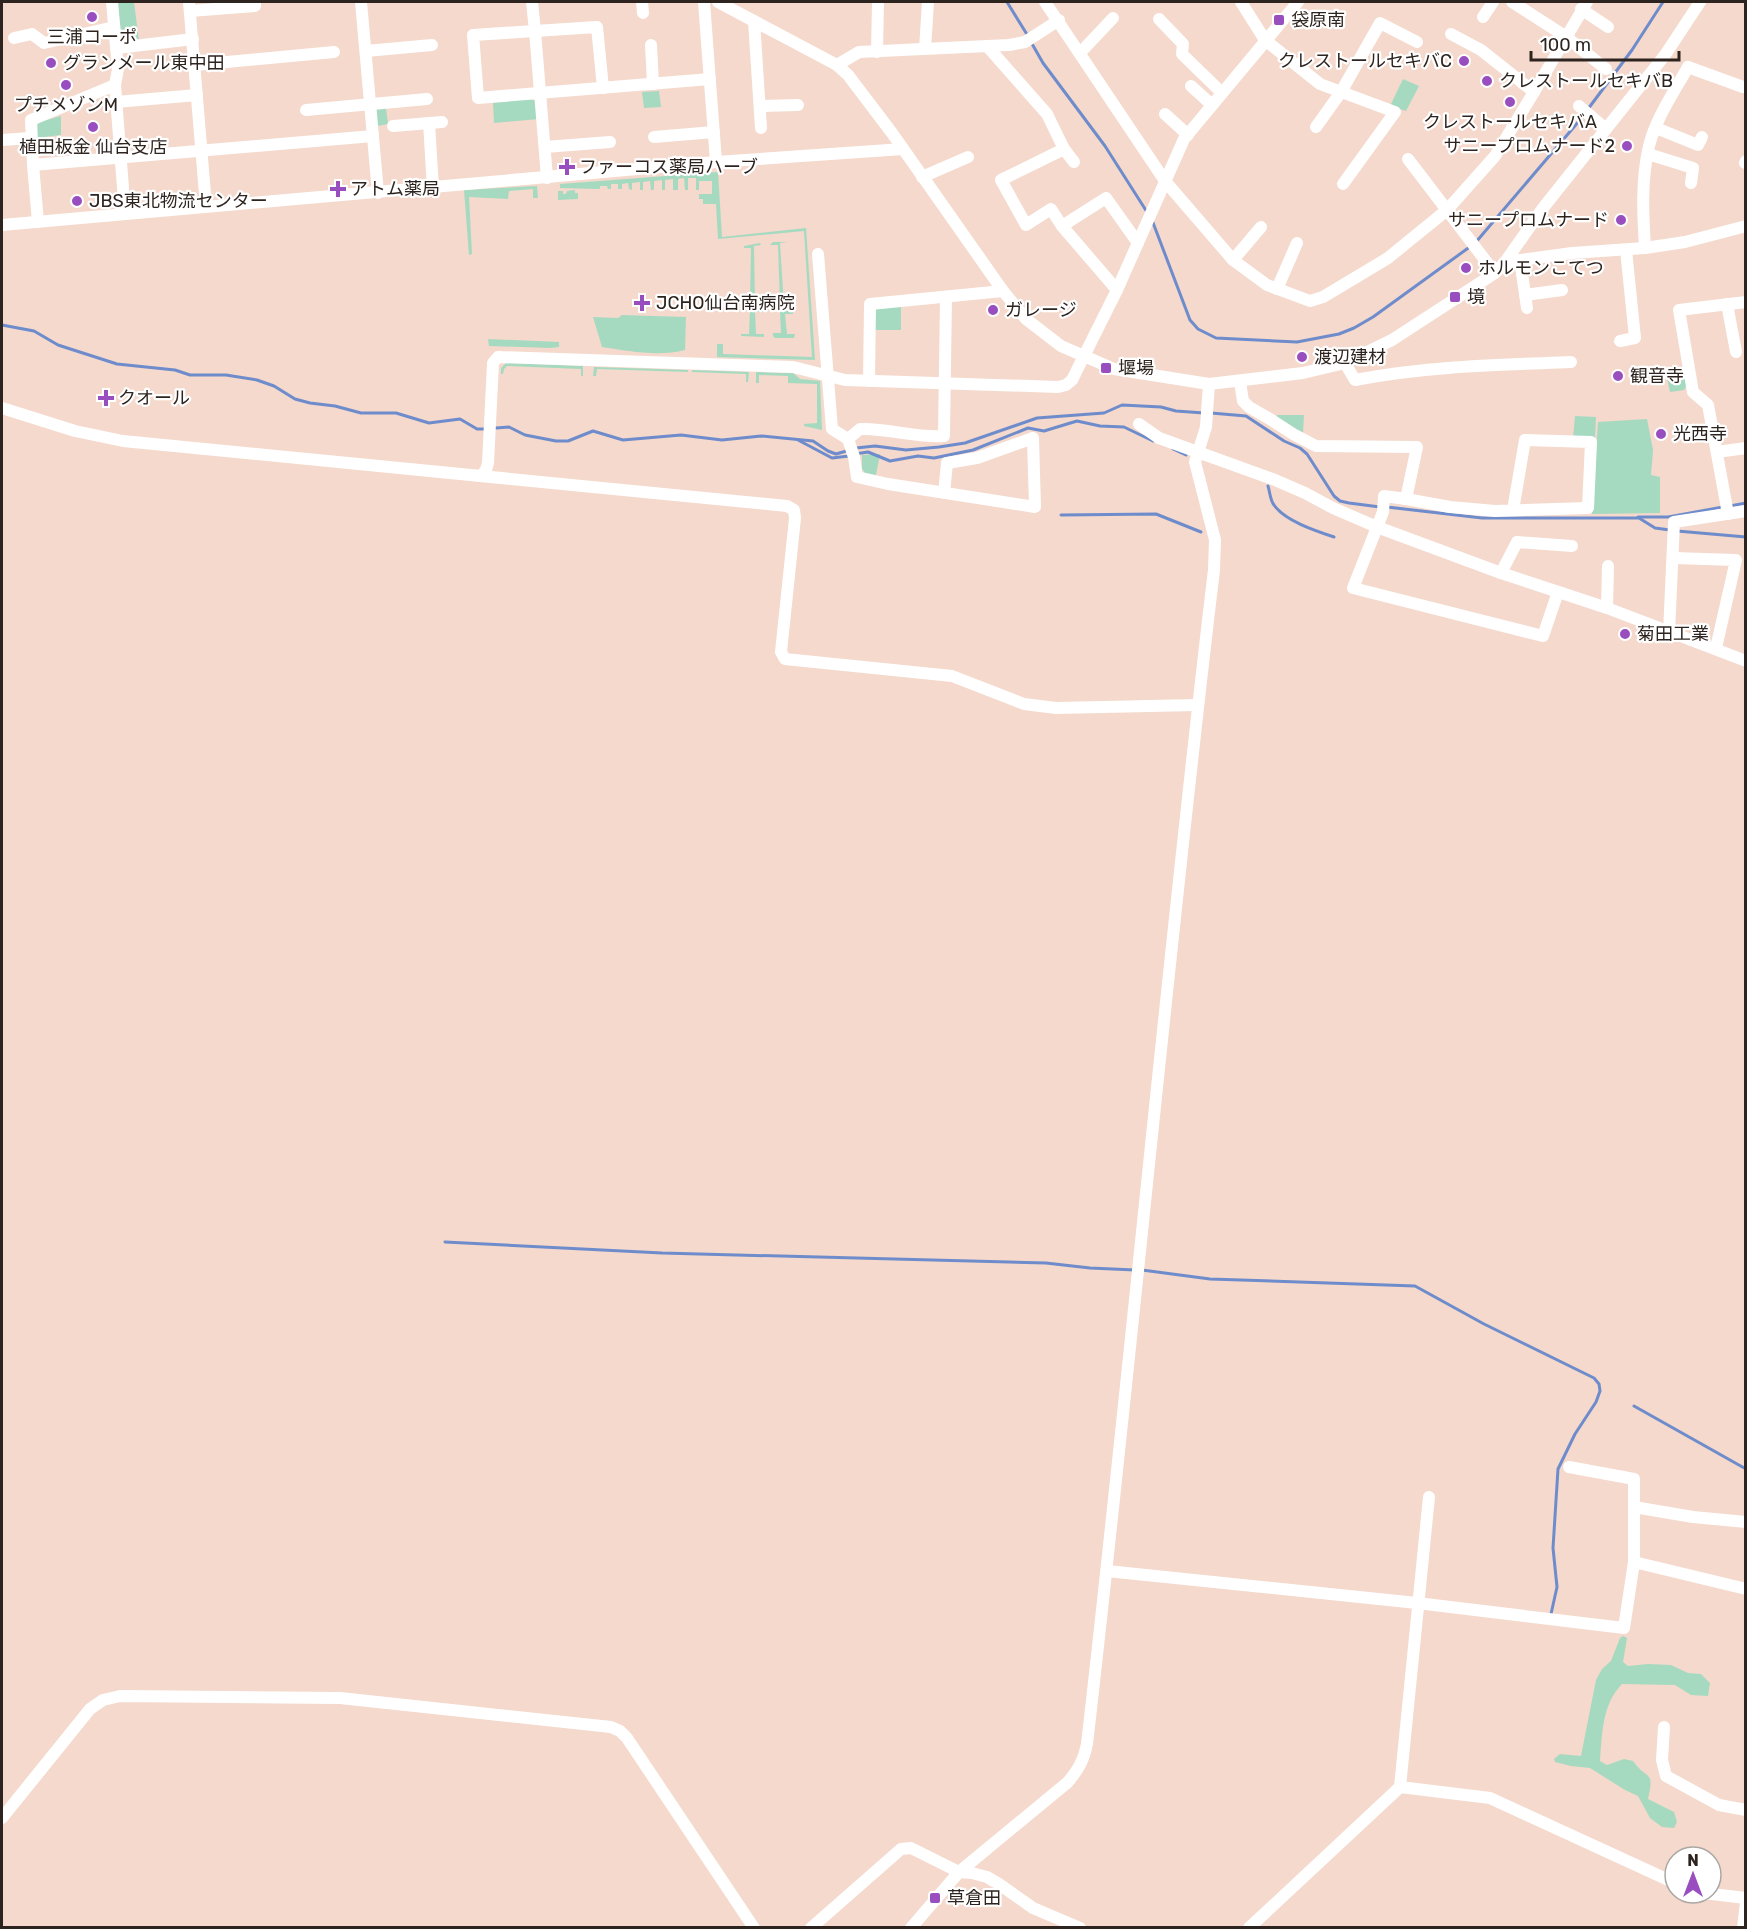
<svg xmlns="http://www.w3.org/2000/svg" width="1747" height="1929" viewBox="0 0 1747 1929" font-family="Rubik,'Noto Sans JP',sans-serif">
<rect width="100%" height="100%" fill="#f4d9cc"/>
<!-- green -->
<g fill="#a5dac0">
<polygon points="117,2 134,2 139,41 130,42 122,38"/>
<polygon points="1403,79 1419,86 1406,111 1390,106"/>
<polygon points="659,91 661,107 644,108 642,92"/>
<polygon points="530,99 536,101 539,119 494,123 493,102"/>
<polygon points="386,108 388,124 377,126 376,109"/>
<polygon points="61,116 61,135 36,138 35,130 39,122"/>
<polygon points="718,172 722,237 806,228 815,360 717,357 717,344 723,344 723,354 812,357 804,231 718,239 716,204 703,204 703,199 699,199 699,194 712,194 712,181 699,181 699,190 696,190 696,178 688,178 688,190 685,190 684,178 678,179 678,190 673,190 673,179 665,180 665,190 662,190 662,180 654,181 654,190 651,190 650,181 643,182 643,190 640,190 640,182 632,183 632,190 629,189 628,183 622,184 622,189 618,189 618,184 611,184 611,189 608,189 607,186 600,186 600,189 560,188 560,184"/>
<polygon points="537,186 538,198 533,198 533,189 509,191 508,199 469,197 472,254 469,255 464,190"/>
<polygon points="575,190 575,193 578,193 578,199 558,200 558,191 563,191 563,194 566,194 567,191"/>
<polygon points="773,242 788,242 780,243 784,307 773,306 773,304 780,304 778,245 770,245"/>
<polygon points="760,243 761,245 754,246 755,305 750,305 751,248 744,248 744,246"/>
<polygon points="901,305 901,330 874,330 874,310 878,306"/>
<polygon points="750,310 763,310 763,312 755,312 756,334 764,334 764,337 741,336 741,334 749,334"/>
<polygon points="780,311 793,311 793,314 785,314 787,334 795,334 794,338 775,338 773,336 773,333 781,333"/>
<path d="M622,315l64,2 -1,33c-26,7 -57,1 -83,-3l-9,-30 25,1z"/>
<polygon points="488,339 559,342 559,347 550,348 489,346"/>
<polygon points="506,363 583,366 583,376 581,376 581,369 507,366 504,369 503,374 501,374 501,368"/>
<polygon points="594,367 688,370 688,372 597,369 596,376 593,376"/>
<polygon points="692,370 749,372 748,382 746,382 746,374 692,372"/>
<polygon points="1685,370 1688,383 1684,390 1670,392 1666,373"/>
<polygon points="756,372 793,373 800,379 820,381 822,430 804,426 804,424 817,423 817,384 788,383 788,376 759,375 759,383 756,383"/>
<polygon points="1277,415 1304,415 1303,433 1277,419"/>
<polygon points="1575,416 1596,417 1595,439 1573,438"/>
<polygon points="1647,419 1653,450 1651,475 1660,477 1660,513 1592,514 1598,422"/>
<polygon points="880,454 876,475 866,474 862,469 862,455"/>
<path d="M1623,1636l4,2 -4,24 5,4 20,-2 23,1 17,8 13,1 9,9 -2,13 -17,-1 -16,-10 -53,-1c-20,20 -20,51 -22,77l7,4 17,-6 9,2c14,20 22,8 15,38l26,13 3,10 -3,6 -12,-1 -12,-9 -12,-22 -13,-6 -35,-22 -19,-2 -16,-4 -1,-3 6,-5 21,2 15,-76 6,-11 9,-8 9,-23z"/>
</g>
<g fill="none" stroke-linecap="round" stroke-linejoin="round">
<!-- stream -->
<g stroke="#6e8ccb" stroke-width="3">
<polyline points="1007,2 1028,36"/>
<polyline points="1031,42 1043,63 1105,146 1147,212"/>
<polyline points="1588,109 1632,50 1663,2"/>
<polyline points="1152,220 1190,320 1198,329 1216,338 1297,342 1339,334 1354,328 1373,317 1471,246"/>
<polyline points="1476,242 1585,114"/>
<polyline points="2,325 34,331 58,345 117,364 175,370 190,375 226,375 257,380 274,386 295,399 310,403 335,406 361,413 396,413 429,423 460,419 477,429 484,429"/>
<polyline points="1211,413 1246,416 1284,441 1300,448 1307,454 1334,496 1340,501 1349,503 1380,507"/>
<polyline points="496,428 509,427 525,435 556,441 568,441 593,431 623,440 681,435 722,440 761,436 813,441 828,451 836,454 850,450"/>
<polyline points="798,440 832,458 849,456"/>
<polyline points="856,448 875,446 906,450 939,447 965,443 1037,418 1104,413 1122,405 1161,407 1176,411 1204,413"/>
<polyline points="1173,449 1186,455"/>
<polyline points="855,454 868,452 890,461 918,456 934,458 973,450 1028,428 1044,431 1077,421 1100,426 1124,427 1153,441"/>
<path d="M1268,486c2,6 2,14 6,19 11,16 42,26 60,32"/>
<polyline points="1730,506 1746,503"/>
<polyline points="1387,507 1482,518 1639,518 1655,528 1670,530"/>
<polyline points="1061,515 1156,514 1201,532"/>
<polyline points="1638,517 1668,517 1723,507"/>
<polyline points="1677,531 1746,537"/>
<polyline points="445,1242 662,1253 1046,1263 1090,1268 1135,1270"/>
<polyline points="1142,1270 1210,1279 1415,1286 1484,1324 1594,1378 1599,1384 1600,1391 1596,1402 1575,1434 1558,1469 1553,1548 1557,1587 1551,1614"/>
<polyline points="1634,1406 1746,1469"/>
</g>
<!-- minor -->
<g stroke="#fff" stroke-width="12">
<polyline points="112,2 118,69 115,85 125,214"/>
<polyline points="189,2 206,206"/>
<polyline points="361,2 378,193"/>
<polyline points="532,2 535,31 473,35 478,98 710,79"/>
<polyline points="642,2 643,13"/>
<polyline points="704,2 716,162"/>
<polyline points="718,2 837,65 848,75 892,133 1003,291 1026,319 1061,346 1114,369 1209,384 1303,373 1345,363 1392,340 1495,273 1505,262 1572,253 1645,248 1685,242 1746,226"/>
<polyline points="1045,2 1165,181 1233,260 1267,285 1310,301 1323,297 1388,258 1447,210 1495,156 1534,92 1587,2"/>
<polyline points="1241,2 1265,40 1320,84 1395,112 1343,184"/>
<polyline points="1512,2 1565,36 1606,69"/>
<polyline points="1581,9 1608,27"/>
<polyline points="190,11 255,6 255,2"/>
<polyline points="1483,17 1493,2"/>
<polyline points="1159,19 1183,44 1182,54 1222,93"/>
<polyline points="754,21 761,128"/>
<polyline points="1451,34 1481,50 1534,92"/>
<polyline points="14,38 32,34 44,43 114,27"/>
<polyline points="651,45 653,84"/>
<polyline points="987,46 1047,114 1064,149 1001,180 1026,225 1051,209 1062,226 1117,290"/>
<polyline points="117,48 193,39"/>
<polyline points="925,49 928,2"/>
<polyline points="366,51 432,45"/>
<polyline points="877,52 878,2"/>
<polyline points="1080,53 1113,18"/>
<polyline points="195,65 334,52"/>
<polyline points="837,65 859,52 1009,45 1025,42 1059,20"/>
<polyline points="1191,86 1212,105"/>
<polyline points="116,102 197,95"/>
<polyline points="760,106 798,105"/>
<polyline points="1579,106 1606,129"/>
<polyline points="306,110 427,99"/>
<polyline points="1165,114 1188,135"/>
<polyline points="429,123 433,188"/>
<polyline points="393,126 442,122"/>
<polyline points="1316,127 1341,92 1380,23 1417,42"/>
<polyline points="1656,128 1698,145 1702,137"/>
<polyline points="654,137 714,132"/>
<polyline points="2,140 30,138"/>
<polyline points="545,147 610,142"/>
<polyline points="1064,149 1074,162"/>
<polyline points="1648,154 1693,168 1691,183"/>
<polyline points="1408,159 1495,273"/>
<polyline points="1745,163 1746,161"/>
<polyline points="33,165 31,120 115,85"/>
<polyline points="922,177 968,157"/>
<polyline points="547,178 535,31 597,27 603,88"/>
<polyline points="38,222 33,165 373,136"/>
<polyline points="2,225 716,162 903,149"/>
<polyline points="1062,226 1106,198 1138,243"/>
<path d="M1645,248c-2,-33 -4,-68 4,-102 7,-28 25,-54 39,-79l55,20"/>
<polyline points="818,254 832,429 848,439 854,457 857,477 888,484 1035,507 1033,438 977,458 947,463 944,493"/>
<polyline points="1233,260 1261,227"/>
<polyline points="1520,260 1527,308"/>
<polyline points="1505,262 1543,208 1665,55 1700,2"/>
<polyline points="1277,289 1297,243"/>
<polyline points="1525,295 1562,290"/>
<polyline points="1727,304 1736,352"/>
<polyline points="1620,341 1635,338 1626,250"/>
<path d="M1345,363l10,17c71,-14 144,-15 216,-18"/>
<polyline points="869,381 870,304 1003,291"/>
<polyline points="1240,382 1243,401 1249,407 1270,419 1293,434 1316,446 1417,447 1406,499 1384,496 1383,512 1353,588 1543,636 1558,592"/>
<polyline points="2,408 75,431 123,441 787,506 794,510 795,518 781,652 785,659 952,676 1024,704 1056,708 1198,705"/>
<polyline points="1139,424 1159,438 1275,480 1305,493 1333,508 1377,527 1501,573 1607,608 1746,661"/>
<path d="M848,439l12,-10c29,-1 54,9 84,7l2,-139"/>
<polyline points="1717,452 1746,448"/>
<polyline points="482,475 486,470 488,463 493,363 498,357 793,367 845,380 1058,387 1066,385 1072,380 1117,290 1184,139 1298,2"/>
<polyline points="1406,499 1450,507 1495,511 1588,508 1591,442 1525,440 1513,510"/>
<polyline points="1728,514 1708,405 1693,392 1679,310 1746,302"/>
<polyline points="1673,558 1736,560 1716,648"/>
<polyline points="1501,573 1517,542 1572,546"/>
<polyline points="1607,608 1608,566"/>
<polyline points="1669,633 1674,522 1746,511"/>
<polyline points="1569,1467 1634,1479 1634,1562"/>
<polyline points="1634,1507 1693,1517 1746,1522"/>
<polyline points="1107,1571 1417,1603 1624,1628 1634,1562 1746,1589"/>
<polyline points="1664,1727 1662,1760 1666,1776 1719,1805 1746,1810"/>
<polyline points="1400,1787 1490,1798 1675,1883"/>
<polyline points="2,1818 90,1709 103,1700 120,1696 340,1698 611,1727 620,1731 627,1738 754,1928"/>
<polyline points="1703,1893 1746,1898"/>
<polyline points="811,1928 901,1849 911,1848 959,1872 972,1873 987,1877 999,1884 1033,1908 1080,1928"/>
<path d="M911,1928l48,-56 109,-90c10,-12 16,-22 19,-38 45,-391 80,-783 127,-1174l1,-30 -20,-78 11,-35 3,-43"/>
<polyline points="1249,1928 1400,1787 1429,1497"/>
<polyline points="1743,1928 1746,1902"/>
</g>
</g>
<!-- markers -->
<g fill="#994ec0" stroke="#fff" stroke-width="2">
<circle cx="92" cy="17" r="6"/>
<rect x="1273" y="14" width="12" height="12" rx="3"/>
<circle cx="1464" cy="61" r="6"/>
<circle cx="51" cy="63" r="6"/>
<circle cx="1487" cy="81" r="6"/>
<circle cx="66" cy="85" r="6"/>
<circle cx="1510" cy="102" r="6"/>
<circle cx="93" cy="127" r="6"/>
<circle cx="1627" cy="146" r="6"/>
<path d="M564 158h6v6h6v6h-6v6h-6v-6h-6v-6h6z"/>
<path d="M335 180h6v6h6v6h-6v6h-6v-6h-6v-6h6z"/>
<circle cx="77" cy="201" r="6"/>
<circle cx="1621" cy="220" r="6"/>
<circle cx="1466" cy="268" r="6"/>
<rect x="1449" y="291" width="12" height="12" rx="3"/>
<path d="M639 294h6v6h6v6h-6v6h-6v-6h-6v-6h6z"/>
<circle cx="993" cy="310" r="6"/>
<circle cx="1302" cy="357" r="6"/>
<rect x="1100" y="362" width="12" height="12" rx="3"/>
<circle cx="1618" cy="376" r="6"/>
<path d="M103 389h6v6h6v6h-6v6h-6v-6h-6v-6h6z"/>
<circle cx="1661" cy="434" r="6"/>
<circle cx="1625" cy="634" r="6"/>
<rect x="929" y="1892" width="12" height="12" rx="3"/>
</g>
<g text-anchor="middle" stroke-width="4.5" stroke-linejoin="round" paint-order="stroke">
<!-- poi labels -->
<g font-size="18" fill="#2e241f" stroke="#fff" text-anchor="start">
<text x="1291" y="26">袋原南</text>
<text x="92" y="43" text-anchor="middle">三浦コーポ</text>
<text x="1452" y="67" text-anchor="end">クレストールセキバC</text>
<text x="63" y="69">グランメール東中田</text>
<text x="1499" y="87">クレストールセキバB</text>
<text x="66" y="111" text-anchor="middle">プチメゾンM</text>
<text x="1510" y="128" text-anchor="middle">クレストールセキバA</text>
<text x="1615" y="152" text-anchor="end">サニープロムナード2</text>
<text x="93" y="153" text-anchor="middle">植田板金 仙台支店</text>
<text x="579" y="173">ファーコス薬局ハーブ</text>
<text x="350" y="195">アトム薬局</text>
<text x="89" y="207">JBS東北物流センター</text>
<text x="1609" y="226" text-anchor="end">サニープロムナード</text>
<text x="1478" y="274">ホルモンこてつ</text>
<text x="1467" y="303">境</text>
<text x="656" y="309">JCHO仙台南病院</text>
<text x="1005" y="316">ガレージ</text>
<text x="1314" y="363">渡辺建材</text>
<text x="1118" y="374">堰場</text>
<text x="1630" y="382">観音寺</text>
<text x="118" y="404">クオール</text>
<text x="1673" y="440">光西寺</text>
<text x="1637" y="640">菊田工業</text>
<text x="947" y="1904">草倉田</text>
</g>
</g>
<!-- border -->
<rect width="1747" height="1929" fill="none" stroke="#2e241f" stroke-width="6"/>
<!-- north arrow -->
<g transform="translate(1693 1875)"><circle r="28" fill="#ffffff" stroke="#aba7a5" stroke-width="1.5"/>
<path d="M0-4.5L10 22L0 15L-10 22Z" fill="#994ec0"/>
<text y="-9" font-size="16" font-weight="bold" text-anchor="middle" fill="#2e241f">N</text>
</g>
<!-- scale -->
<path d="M1531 51v9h148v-9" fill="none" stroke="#2e241f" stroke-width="3"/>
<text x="1540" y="51" font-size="18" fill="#2e241f" stroke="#ffffff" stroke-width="4.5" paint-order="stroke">100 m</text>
</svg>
